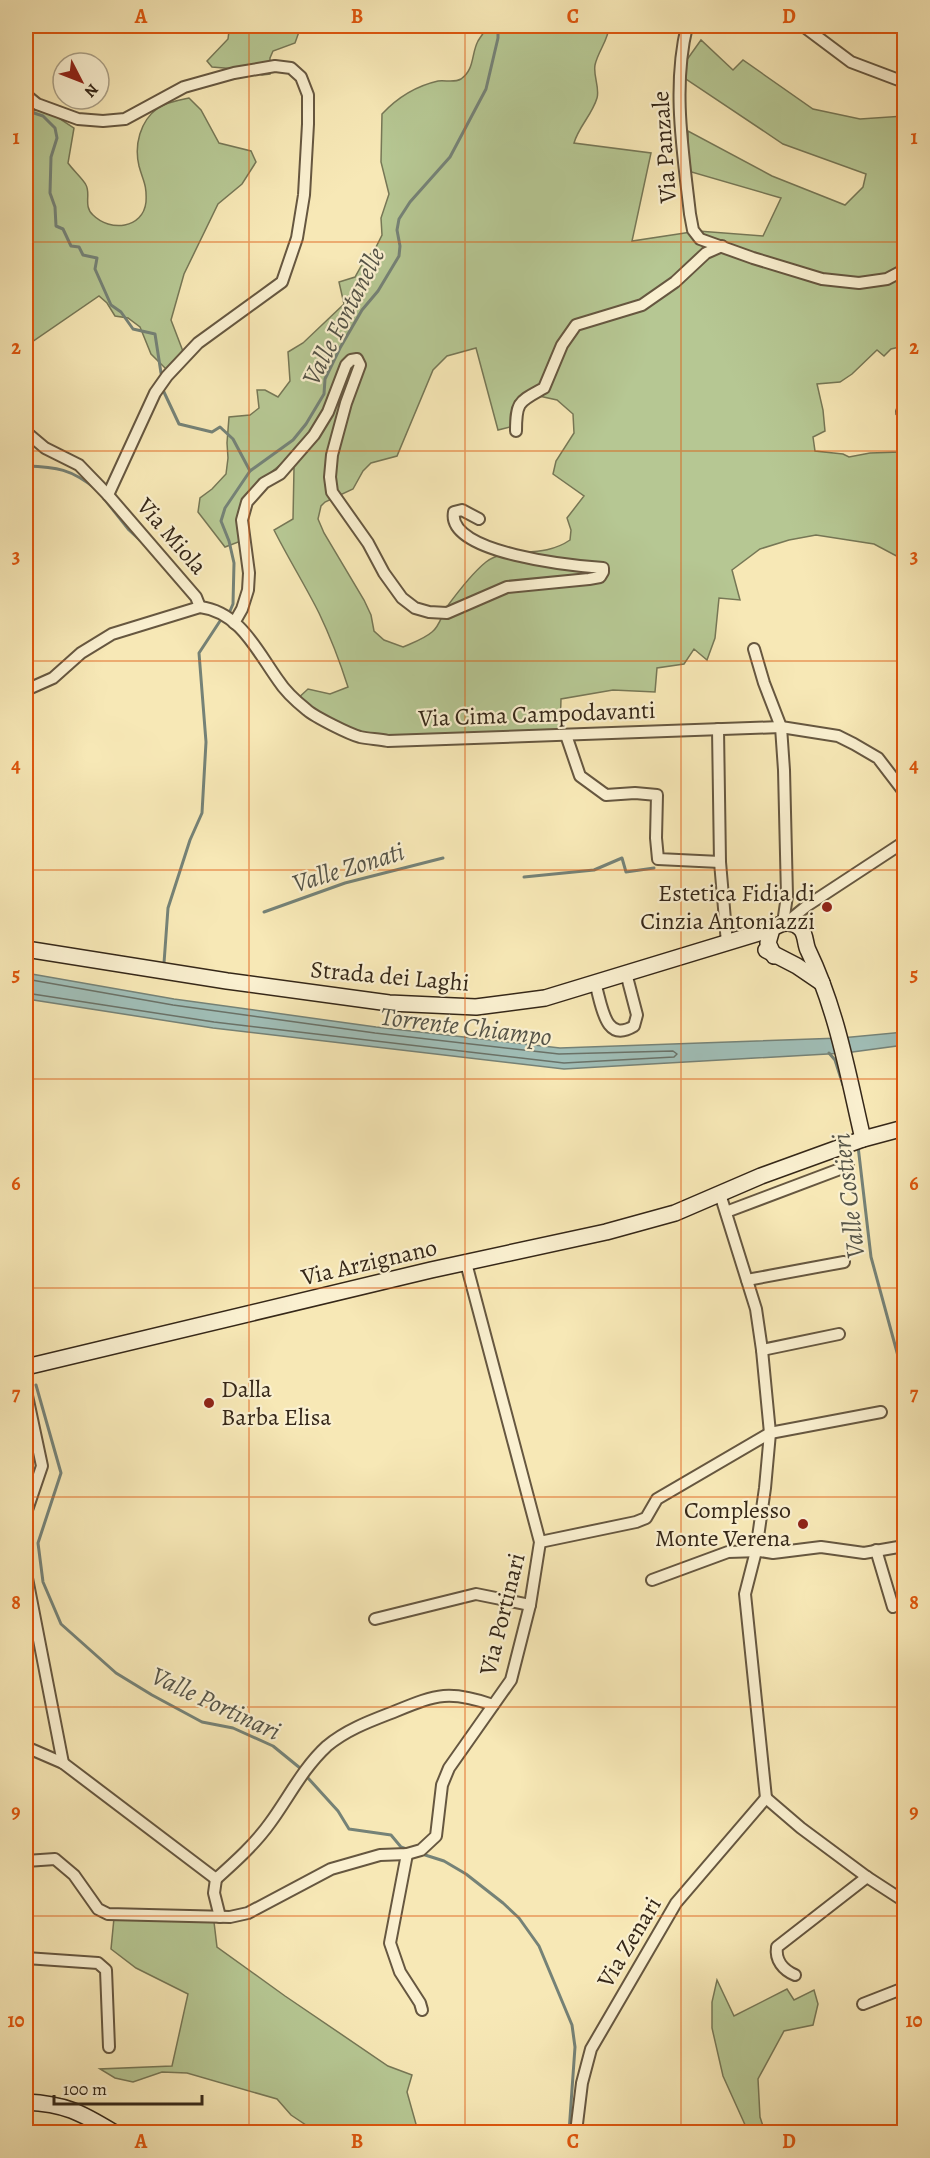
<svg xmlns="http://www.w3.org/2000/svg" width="930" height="2158" viewBox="0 0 930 2158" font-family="Alegreya,serif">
<rect width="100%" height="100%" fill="#f7e8b6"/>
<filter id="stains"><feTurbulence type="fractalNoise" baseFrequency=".00333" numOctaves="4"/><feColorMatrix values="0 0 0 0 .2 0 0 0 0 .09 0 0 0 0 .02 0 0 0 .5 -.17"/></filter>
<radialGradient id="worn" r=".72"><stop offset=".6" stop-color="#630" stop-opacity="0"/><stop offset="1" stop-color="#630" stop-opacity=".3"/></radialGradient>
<!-- green -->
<g fill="#b6c793" stroke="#767756" stroke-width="1.5" fill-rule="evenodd">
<polygon points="218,26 310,26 300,29 295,43 273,51 270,58 270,74 262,75 248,70 212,67 207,61 228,39 229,31 221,29"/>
<path d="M488,26h121c0,13 -11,25 -14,39 -2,11 5,23 2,33 -5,17 -18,28 -23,45l77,10 -19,88 66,-10 65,5 18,-38 -93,-27v-40l84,45 73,29 18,-18 3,-13 -83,-30 -97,-65v-18l15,-21 32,30 10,-10 70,49 47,10 44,-3v230l-13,3 -7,7 -7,-6 -25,24 -12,8 -23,2 6,26 2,21 -12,6 2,14 28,3 6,3 21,-4 30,-1 4,-5v113l-30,-16 -58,-9 -27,5 -29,9 -28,21 8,30 -21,-2 -4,40 -8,22 -13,-11 -10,15 -27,4 -2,24 -42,-2 -52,9 -1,32 -175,8 -25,-4 -64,-35 12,-11 22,5 18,-7c-8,-25 -18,-51 -29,-74 -14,-28 -31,-55 -45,-83l19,-11 1,-51 -9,-7 -27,22 -17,58 -16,6 -27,-35 2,-14 12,-9 14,-15 2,-16 -1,-15 2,-26 21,-2 9,-7 -2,-18h8l13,7 12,-16 -2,-29 15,-9 41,-39 -5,-22 16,-5 9,-16 11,-12 7,-14 -1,-17 8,-24 -8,-32 1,-48c15,-16 34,-28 56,-33 8,-1 16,2 23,-2 14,-10 10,-25 17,-38 3,-5 7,-10 10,-15zM476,348l22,82 16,-4 1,-25 15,-7 27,6 16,14 1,19 -18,28 -3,13 31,22 -17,22 4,12 -1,10c-29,20 -61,5 -84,22 -15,12 -29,31 -40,46 -4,7 -7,19 -14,24 -8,7 -20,11 -29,15l-19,-7 -10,-9 -3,-16 -7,-15 -40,-67 -6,-14 3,-13 4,-4 28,-13 10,-18 8,-8 26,-7 36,-86 14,-14z"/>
<path d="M26,94l8,16 14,1 26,17 -6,35c4,6 16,17 18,22 5,9 -3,21 7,30 17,17 50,14 53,-13 1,-18 -3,-21 -7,-36 -5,-21 1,-45 19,-58 9,-6 21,-8 31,-10l12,12 18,33 32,8 5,11 -14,22 -24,20 -34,70 -13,46 13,34 -12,18 -6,-3 -15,-15 -11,-27 -12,-9 -13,-2 -8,-13 -8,-7 -73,50z"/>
<polygon points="114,1918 214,1922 217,1947 285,1996 388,2066 412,2075 407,2092 416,2124 410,2132 363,2132 335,2125 306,2125 291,2115 277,2099 187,2073 162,2072 133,2082 115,2078 100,2069 172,2066 188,1994 136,1968 111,1949"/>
<polygon points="717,1980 734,2016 787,1989 794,2000 814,1990 818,2004 813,2025 784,2031 758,2079 760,2117 765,2132 756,2132 746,2127 723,2076 712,2028 712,2002"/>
</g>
<!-- water -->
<polygon fill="#a0beb7" stroke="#758277" stroke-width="1.5" points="26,973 174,999 376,1027 560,1048 841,1038 904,1032 904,1045 845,1053 564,1069 213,1028 27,999 26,998"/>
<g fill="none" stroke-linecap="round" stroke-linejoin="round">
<!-- shore -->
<polyline stroke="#6a7268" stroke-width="1.5" points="26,979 173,1005 375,1033 559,1054 673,1051 677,1054 674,1057 564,1063 214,1022 26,993"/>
<!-- stream -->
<g stroke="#758277" stroke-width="3">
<polyline points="27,105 34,113 43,116 55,128 57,138 51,157 50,193 55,207 56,226 63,229 71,246 79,247 83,255 97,258 95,269 111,305 121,312 133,329 155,334 161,373"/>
<polyline points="163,390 179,424 212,432 220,427 233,439 250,471"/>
<path d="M26,466c31,1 45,3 70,23"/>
<polyline points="102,496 129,530 143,543"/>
<polyline points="230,611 233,604 234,563 229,541 221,521 225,508 250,471 293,440 306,424 324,394 325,379 340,348 362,310 378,291 399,256 400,246 397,230 399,219 410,202 450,157 486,89 498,38 498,26"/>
<polyline points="524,877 594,870 622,858 626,872 654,868"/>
<polyline points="264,912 345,883 443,858"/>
<polyline points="164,963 168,908 190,840 202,813 206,742 199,653 222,618"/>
<polyline points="829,1053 835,1060 843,1085"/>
<polyline points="858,1146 871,1257 904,1378"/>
<polyline points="36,1385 61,1473 38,1543 43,1582 61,1624 116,1673 152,1695 202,1722 233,1728 273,1746 300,1768"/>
<polyline points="308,1778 338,1811 349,1829 391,1835 401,1847 409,1850"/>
<polyline points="422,1854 444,1861 466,1874 503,1903 519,1918 539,1946 572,2025 575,2047 569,2132"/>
</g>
<!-- street casing -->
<g stroke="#665740" stroke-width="14">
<g id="street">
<path d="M687,26c-15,61 -4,126 3,188l3,16 7,9 53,19 69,21 37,4 28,-4 17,-9"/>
<polyline points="803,26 851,62 904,82"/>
<polyline points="26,95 37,104 78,119 103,121 125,119 184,87 234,73 275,66 291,68 301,77 308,95 308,124 304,195 297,238 282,282 198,343 167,376 155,393 108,495"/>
<polyline points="902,412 904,408"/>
<path d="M516,431c0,-30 3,-29 28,-43l18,-43 14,-20 66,-20 33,-23 31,-29 16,-7"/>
<polyline points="26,432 45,448 79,465 108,495 196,597 200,607"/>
<path d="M234,623l8,-14 6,-19 1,-17 -7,-53 5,-18 17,-19 16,-9 34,-39 14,-23 18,-47 5,-5 6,-1 3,6 -14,38 -14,52 -2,22 2,15 36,51 16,30 18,25 13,10 14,4 18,1 60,-26 82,-8 11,-2 3,-5v-4c-27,-2 -157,-14 -149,-56l8,-2 17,9"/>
<polyline points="754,649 764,683 781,727 784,770 787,896 783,923"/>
<path d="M26,690l27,-12 28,-25 31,-19 88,-27c40,5 57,44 78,73 7,11 19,22 29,30 8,7 42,24 53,27 9,2 19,2 28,4l393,-14 57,9 16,8 24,14 26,34"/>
<polyline points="718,729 720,862 727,943"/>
<polyline points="566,735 580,776 606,795 635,793 657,795 656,838 658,859 720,862"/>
<polyline points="786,923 808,905 904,842"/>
<path d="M595,983c7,21 9,61 39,43l3,-11 -11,-42"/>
<polyline points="720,1194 756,1309 762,1350 770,1433 765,1488 756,1551 745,1594 766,1798"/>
<polyline points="726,1212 848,1166"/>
<polyline points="747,1280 844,1262"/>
<polyline points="762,1350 839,1334"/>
<polyline points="26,1391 42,1466 26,1513"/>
<polyline points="540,1542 636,1522 646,1518 657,1499 770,1433 881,1412"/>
<polyline points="876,1550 893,1607"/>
<polyline points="26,1573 63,1763"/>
<polyline points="652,1580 728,1552 760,1551 773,1553 821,1547 864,1553 904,1546"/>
<polyline points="375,1619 476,1594 530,1605"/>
<path d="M26,1747l37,16 153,116c19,-17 39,-35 54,-56 19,-26 33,-55 57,-77 20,-17 46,-26 69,-35 41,-17 54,-21 97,-6"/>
<polyline points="766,1798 801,1828 867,1877 904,1901"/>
<polyline points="407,1854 390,1943 400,1972 420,2003 422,2010"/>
<polyline points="26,1861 55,1859 74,1875 98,1909 108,1914 230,1917 248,1913 331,1869 380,1855 407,1854 421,1850 436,1836 442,1785 449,1768 511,1680 530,1605 540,1542 466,1263"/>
<polyline points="216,1879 214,1893 220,1917"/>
<polyline points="26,1958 98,1963 106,1970 109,2047"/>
<path d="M795,1975c-12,-5 -20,-15 -18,-28l90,-70"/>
<polyline points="863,2004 904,1988"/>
<polyline points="576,2132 582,2083 591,2049 676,1903 766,1798"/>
</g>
</g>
<!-- secondary casing -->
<g stroke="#352718" stroke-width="18">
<g id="secondary">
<polyline points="26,949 227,981 389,1003 476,1007 545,998 772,929"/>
<polyline points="766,950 797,966 822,983"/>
<path d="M774,956l-6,-13 4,-14c9,-7 21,-9 29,0 5,6 4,15 7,21 29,60 40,125 55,189"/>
<polyline points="26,1367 431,1270 606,1232 675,1213 761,1176 863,1139 904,1128"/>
<path d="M26,2102c39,2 54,10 87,30"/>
</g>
</g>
<!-- street -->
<use href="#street" stroke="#faf0d0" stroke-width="10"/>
<!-- secondary -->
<use href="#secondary" stroke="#faf0d0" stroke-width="15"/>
</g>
<!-- grid -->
<path fill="none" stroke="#df560d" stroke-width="1.5" stroke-opacity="0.55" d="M249,26v2106M465,26v2106M681,26v2106M26,242h878M26,451h878M26,661h878M26,870h878M26,1079h878M26,1288h878M26,1497h878M26,1707h878M26,1916h878"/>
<!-- markers -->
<g fill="#8f2418" stroke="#faf0d0" stroke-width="2">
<circle cx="827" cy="907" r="6"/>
<circle cx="209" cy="1403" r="6"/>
<circle cx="803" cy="1524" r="6"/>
</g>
<g text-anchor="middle" stroke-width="4.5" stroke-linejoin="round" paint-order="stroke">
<!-- street labels -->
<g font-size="24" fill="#352718" stroke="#faf0d0">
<text transform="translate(664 147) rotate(-94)" y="8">Via Panzale</text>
<text transform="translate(172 536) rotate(49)" y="8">Via Miola</text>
<text transform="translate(537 714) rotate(-2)" y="8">Via Cima Campodavanti</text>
<text transform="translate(390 976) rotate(5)" y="8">Strada dei Laghi</text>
<text transform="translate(369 1262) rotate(-13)" y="8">Via Arzignano</text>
<text transform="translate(502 1614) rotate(-76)" y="8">Via Portinari</text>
<text transform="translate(629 1942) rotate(-59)" y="8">Via Zenari</text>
</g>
<!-- poi labels -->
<g font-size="24" fill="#352718" stroke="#faf0d0" text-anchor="end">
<text x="815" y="901">Estetica Fidia di<tspan x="815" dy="28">Cinzia Antoniazzi</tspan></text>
<text x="221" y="1397" text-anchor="start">Dalla<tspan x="221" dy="28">Barba Elisa</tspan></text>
<text x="791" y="1518">Complesso<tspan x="791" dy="28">Monte Verena</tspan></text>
</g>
<!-- water labels -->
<g font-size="26" font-style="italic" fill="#555448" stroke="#faf0d0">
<text transform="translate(343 316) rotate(-63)" y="9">Valle Fontanelle</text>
<text transform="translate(348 867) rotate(-17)" y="9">Valle Zonati</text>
<text transform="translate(466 1026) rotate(7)" y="9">Torrente Chiampo</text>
<text transform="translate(848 1196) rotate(-97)" y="9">Valle Costieri</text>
<text transform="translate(216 1703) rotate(25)" y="9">Valle Portinari</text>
</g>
</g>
<!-- margin -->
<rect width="930" height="2158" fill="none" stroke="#f7e8b6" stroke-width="66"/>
<!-- north arrow -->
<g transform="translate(81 81) rotate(132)"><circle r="28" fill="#faf0d0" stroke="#aba086" stroke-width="1.5"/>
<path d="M0-4.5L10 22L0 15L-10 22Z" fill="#8f2418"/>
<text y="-9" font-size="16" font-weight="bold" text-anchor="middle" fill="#352718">N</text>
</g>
<!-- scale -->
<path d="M54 2095v9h148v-9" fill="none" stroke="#352718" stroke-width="3"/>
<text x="63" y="2095" font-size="18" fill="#352718" stroke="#faf0d0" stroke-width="4.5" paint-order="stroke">100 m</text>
<rect x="33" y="33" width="864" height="2092" fill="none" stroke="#df560d" stroke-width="2"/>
<g font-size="20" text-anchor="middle" font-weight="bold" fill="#df560d">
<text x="141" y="23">A</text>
<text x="357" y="23">B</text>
<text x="573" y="23">C</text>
<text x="789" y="23">D</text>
<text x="16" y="144">1</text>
<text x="914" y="144">1</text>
<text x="16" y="354">2</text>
<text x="914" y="354">2</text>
<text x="16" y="563">3</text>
<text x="914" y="563">3</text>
<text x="16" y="772">4</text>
<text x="914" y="772">4</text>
<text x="16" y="981">5</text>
<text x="914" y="981">5</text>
<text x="16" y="1190">6</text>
<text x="914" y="1190">6</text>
<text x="16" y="1400">7</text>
<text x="914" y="1400">7</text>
<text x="16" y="1609">8</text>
<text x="914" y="1609">8</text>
<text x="16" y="1818">9</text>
<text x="914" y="1818">9</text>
<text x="16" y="2027">10</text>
<text x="914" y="2027">10</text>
<text x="141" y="2148">A</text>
<text x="357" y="2148">B</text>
<text x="573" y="2148">C</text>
<text x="789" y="2148">D</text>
</g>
<rect width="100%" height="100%" filter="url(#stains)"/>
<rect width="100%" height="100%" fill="url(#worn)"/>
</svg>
